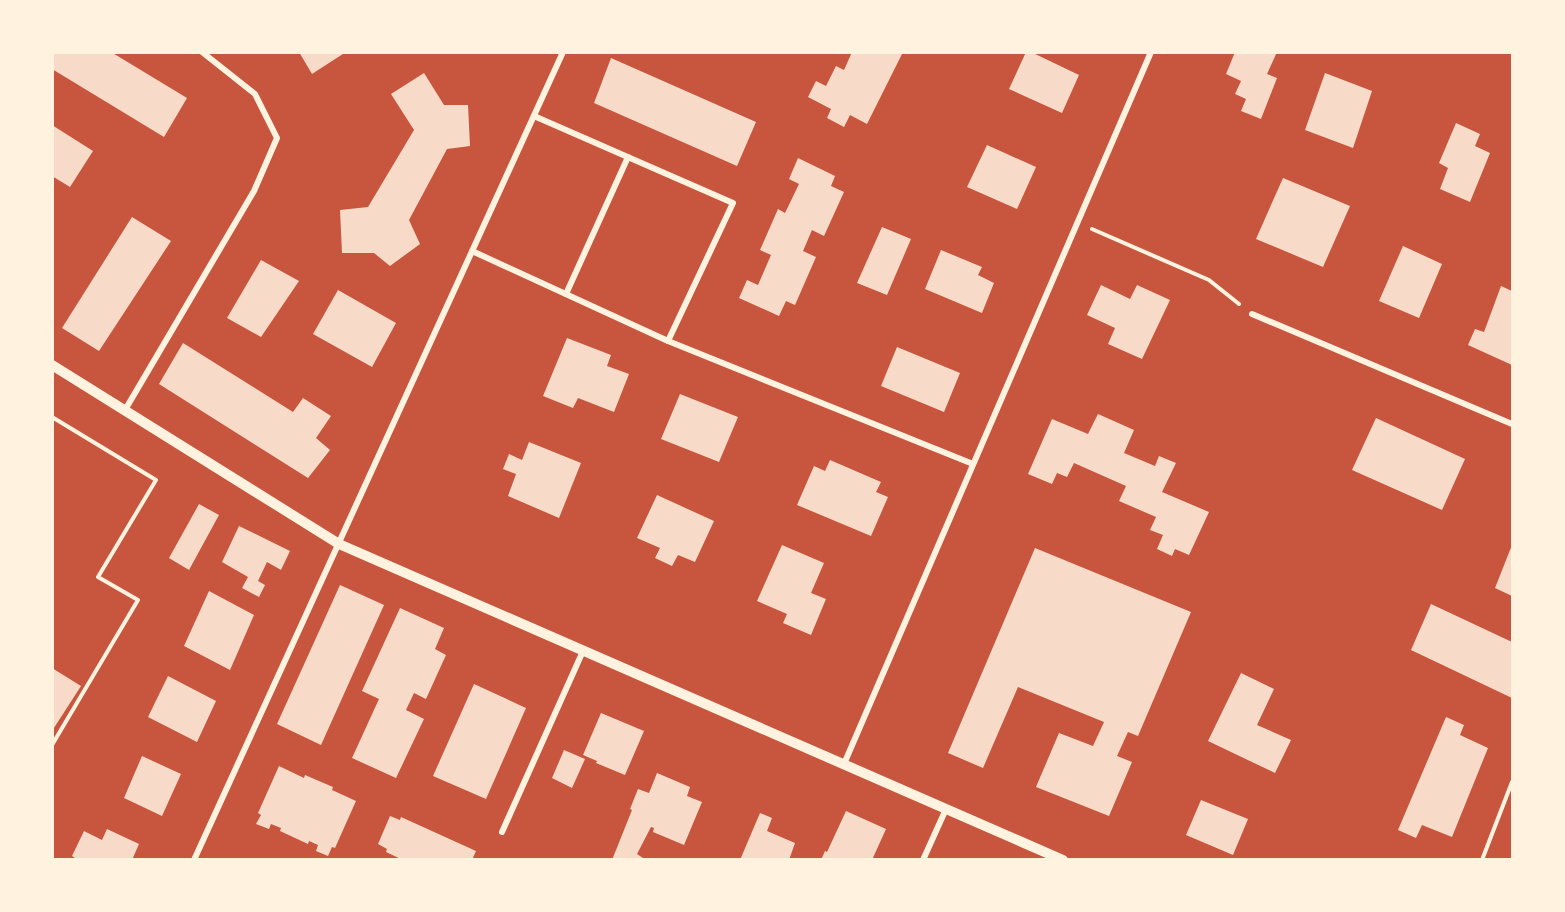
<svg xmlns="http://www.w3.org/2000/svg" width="1565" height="912" viewBox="0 0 1565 912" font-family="'PT Sans Narrow',sans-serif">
<rect width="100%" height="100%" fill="#c8553d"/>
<!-- building -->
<g fill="#f7dbc8">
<polygon points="52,52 111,52 187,98 164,137 52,69"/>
<polygon points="299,52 346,52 312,74"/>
<polygon points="852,52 903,52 867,124 850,115 844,127 827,118 831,109 808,97 816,81 826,86 836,66 844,70"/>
<polygon points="1026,52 1031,52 1079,75 1062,113 1009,89"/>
<polygon points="1235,52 1277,52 1267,74 1277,78 1261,119 1241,111 1246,99 1235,94 1241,81 1226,74"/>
<polygon points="611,58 756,122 737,166 594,103"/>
<polygon points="424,73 444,105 468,105 470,146 447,149 409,220 420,244 390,266 374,253 342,253 340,210 368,207 414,130 391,94"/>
<polygon points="1325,73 1372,91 1353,148 1305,130"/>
<polygon points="1456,123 1480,134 1475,146 1490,153 1470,202 1440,189 1448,168 1439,163"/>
<polygon points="52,125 93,151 70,187 52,176"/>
<polygon points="987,145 1036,167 1017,209 967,187"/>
<polygon points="798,158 835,176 831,186 844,192 824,236 812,230 803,251 816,257 795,305 786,301 779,316 739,298 747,280 758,285 771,255 760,250 778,209 785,213 799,184 789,179"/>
<polygon points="1283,178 1350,206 1323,267 1256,239"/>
<polygon points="132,217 171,241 99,351 62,328"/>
<polygon points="882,227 911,239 887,295 857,283"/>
<polygon points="1403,246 1442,264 1419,318 1379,301"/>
<polygon points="941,250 982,267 978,275 994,283 982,313 925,289"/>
<polygon points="261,260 299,281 261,337 227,318"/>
<polygon points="1101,285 1130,299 1137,285 1170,300 1142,359 1108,344 1115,328 1087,315"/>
<polygon points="1501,286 1512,291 1512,365 1468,345 1475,329 1484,332"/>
<polygon points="338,290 396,323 372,367 313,334"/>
<polygon points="567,338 611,355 607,366 629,374 614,412 578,398 573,408 543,396"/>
<polygon points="183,343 293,412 303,398 331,416 316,438 330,450 308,478 159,384"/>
<polygon points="897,347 960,373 944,412 881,386"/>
<polygon points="680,394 738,417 719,462 661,439"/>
<polygon points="1098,414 1134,430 1124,453 1155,466 1159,456 1176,463 1162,492 1209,512 1189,555 1175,549 1172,556 1157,549 1163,535 1150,530 1156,517 1119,501 1126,486 1074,463 1067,477 1057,473 1052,484 1028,474 1052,419 1088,434"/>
<polygon points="1376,418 1465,459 1442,510 1352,470"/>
<polygon points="529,442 581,463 559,518 508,496 516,474 503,469 509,454 522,460"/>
<polygon points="830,460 881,482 876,492 888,497 871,536 797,505 814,466 825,471"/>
<polygon points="657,495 714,521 695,562 678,555 672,566 655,558 660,548 637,538"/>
<polygon points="199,504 219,515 189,570 169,558"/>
<polygon points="239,526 290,551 281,570 267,562 258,581 265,585 259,597 242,588 248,577 222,562"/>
<polygon points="782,545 824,563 811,593 826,599 811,635 783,623 787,614 757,601"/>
<polygon points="1512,545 1512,596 1495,588"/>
<polygon points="1035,548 1191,612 1138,736 1128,732 1117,756 1132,762 1109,816 1036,787 1059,733 1093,746 1104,722 1018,687 983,768 948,753"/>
<polygon points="340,585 384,605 321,745 277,724"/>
<polygon points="209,591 254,615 230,670 184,646"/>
<polygon points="1431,604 1512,642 1512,698 1411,650"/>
<polygon points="400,608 444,628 435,649 446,655 426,699 414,693 406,710 424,719 396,778 352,758 379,699 362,691"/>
<polygon points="52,668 81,686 52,731"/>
<polygon points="1241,673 1274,689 1257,725 1291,740 1275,773 1208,741"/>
<polygon points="168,676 216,701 197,742 148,717"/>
<polygon points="474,684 526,708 486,799 433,776"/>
<polygon points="601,713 644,731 625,775 596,763 597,761 583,755"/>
<polygon points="1446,717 1464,725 1460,735 1488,748 1452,837 1422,825 1416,838 1398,830"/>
<polygon points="564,750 585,759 572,788 552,778"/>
<polygon points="142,756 181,774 162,816 124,798"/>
<polygon points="279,766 304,778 305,775 333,787 332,790 356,801 335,848 332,847 328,856 316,851 318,845 309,841 308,844 280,831 281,828 271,824 269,829 256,824 261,815 258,813"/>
<polygon points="657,773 690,787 687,796 702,802 684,845 653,832 654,828 651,827 637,854 646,860 612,860 632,810 630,809 638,789 649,793"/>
<polygon points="1201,800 1248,819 1233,855 1186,835"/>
<polygon points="846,811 886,829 872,860 821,860 825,851 827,852"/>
<polygon points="760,813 772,818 767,831 795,843 789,860 740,860"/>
<polygon points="390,816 400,820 401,817 476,851 472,860 403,860 386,852 387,849 378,844"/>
<polygon points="107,829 139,844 132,860 78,860 72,856 84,831 102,840"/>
</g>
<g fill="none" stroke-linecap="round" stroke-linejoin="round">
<!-- path -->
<g stroke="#fff3e0" stroke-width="4">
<polyline points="1092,229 1209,280 1239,304"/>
<polyline points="52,417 156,480 98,577 138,600 52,745"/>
<polyline points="1482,860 1512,782"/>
</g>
<!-- minor -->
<g stroke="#fff3e0" stroke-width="6">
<polyline points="534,116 733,203 668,341"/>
<polyline points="472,251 668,341 973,464"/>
<polyline points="566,294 628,157"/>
<polyline points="1252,314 1512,424"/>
<polyline points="125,410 254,191 277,138 255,94 202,52"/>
<polyline points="844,764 1151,52"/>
<polyline points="502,832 583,651"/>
<polyline points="194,860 563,52"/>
<polyline points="923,860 946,809"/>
</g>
<!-- tertiary -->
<polyline stroke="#fff3e0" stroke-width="10" points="52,365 339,544 1063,860"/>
</g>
<!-- border -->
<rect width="1565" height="912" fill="none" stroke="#fff3e0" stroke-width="108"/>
</svg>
